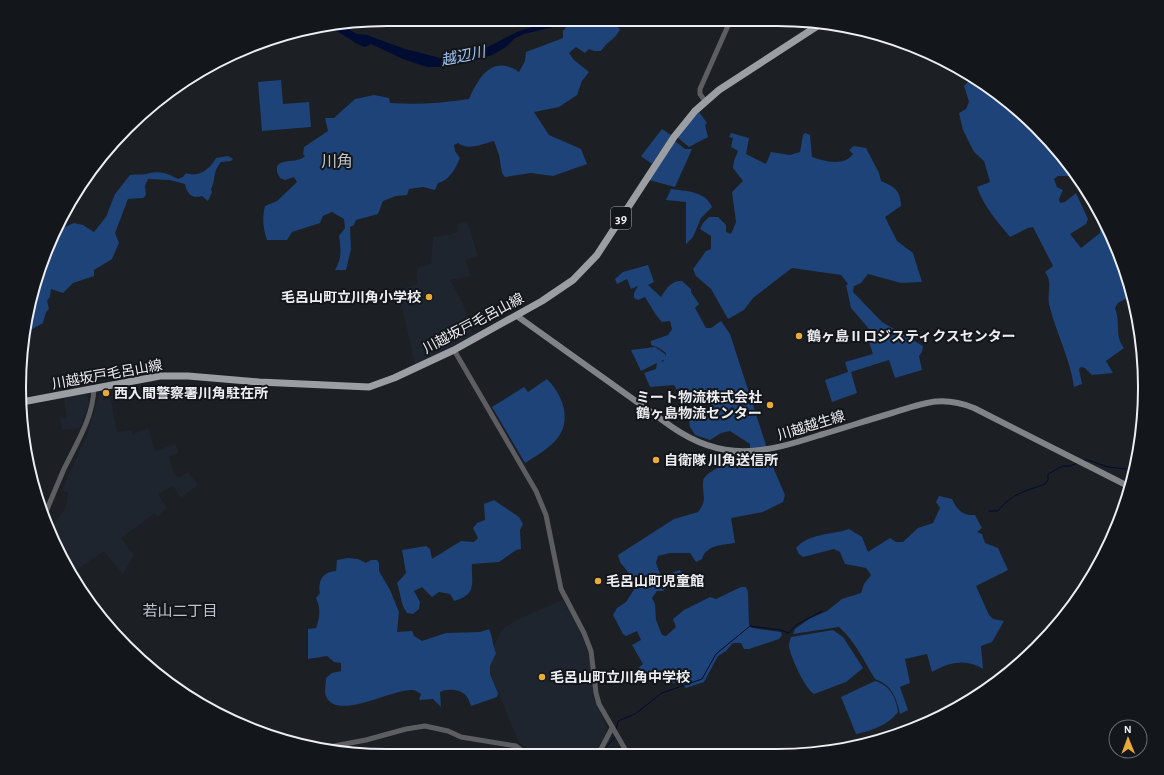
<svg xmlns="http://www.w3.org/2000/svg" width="1164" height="775" viewBox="0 0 1164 775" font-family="'Alegreya Sans','Noto Sans JP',sans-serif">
<rect width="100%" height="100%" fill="#1c1f23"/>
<!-- built -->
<g fill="#1f252f">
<polygon points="467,221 478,256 465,260 471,276 450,280 463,304 473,336 415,364 398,290 417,284 417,270 420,267 431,264 433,237 453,234 458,231 458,223"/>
<polygon points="102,391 104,400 111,399 117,432 132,430 133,436 139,431 148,428 155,451 175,444 179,453 169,457 173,471 178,478 188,472 198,485 181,498 173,486 158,494 167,508 158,516 155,513 121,538 134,555 124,572 122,573 104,551 75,571 63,557 54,535 56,529 54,527 54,525 66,507 68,493 62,490 88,432 99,393"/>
<polygon points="87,394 89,403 80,428 62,430 60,419 67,418 64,398"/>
<polygon points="562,600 577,625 587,649 591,666 593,696 607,728 605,736 598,747 582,756 534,756 526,747 519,743 489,670 490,665 493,658 494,646 502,629 516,620"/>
</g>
<!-- green -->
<g fill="#1d4378">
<polygon points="385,19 432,19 431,24 387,24"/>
<path d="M572,19h35l13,10c-4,10 -14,13 -19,22h-7l-5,-2 -4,4 -9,-6 -7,6 5,7 15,12 -7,9 -5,14 -18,12 -25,5 15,23 32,14 6,15 -34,12 -22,-3 -26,4 -3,-4 -3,-18 -5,-14c-12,3 -25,10 -36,2l-4,2 1,6 5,7c-4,10 -11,23 -22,25l-3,7 -12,-3 -14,2 -2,6 -11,1 -13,5 -5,13 -22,6 -2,5 -4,2 1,22 -5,21h-11c7,-11 6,-22 4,-34l6,-8 -1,-9 -12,-7 -9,4 -3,7 -28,9 -5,8h-20c-4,-11 -5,-23 -2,-34l12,-5 20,-19 -3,-5 -9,3 -5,-2 -3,-6v-6c7,-8 19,-2 28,-10l-2,-2 1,-7 24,-16 -3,-13h9l21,-19 19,-4 15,3 1,5c27,2 52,0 79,-4 10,-22 23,-45 50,-27l6,-11 1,-9 37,-14v-7z"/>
<path d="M971,79l66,48 41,49h-20l-4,3 3,8 6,3 -4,9 1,4 5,-1 11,-9 12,26 -2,5 -16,10 11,14 19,-15v-13l2,-1c13,23 28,51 27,78l-11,6 -3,5c6,16 -1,26 9,40l-18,13 7,12 -21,2 -7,-7 -4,-1 -2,2 3,15 -8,3c-4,-29 -18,-54 -25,-83 -2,-11 4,-22 -4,-32l8,-6 -20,-39 -5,1 -18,9c-13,-16 -26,-30 -33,-50l13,-5 -6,-21 -10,-9 -11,-22 -4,-17 7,-4 3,-7 -5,-16z"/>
<polygon points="281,80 283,104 309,102 311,127 262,131 258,82"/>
<polygon points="699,112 707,123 705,125 708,137 689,147 677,137"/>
<polygon points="662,129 671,135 652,164 641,156"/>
<path d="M731,133l18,5 -3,16 20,10 5,-12 19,3 10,-3 3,-17 2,-2 5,2 2,22c12,4 32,10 41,-3l-4,-4 5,-4 12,2 13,25 2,8c13,5 20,10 20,25l-16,11 12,24 16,12 9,29 -21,1 -33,-9 -7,9 -7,3 -1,6 29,30 41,24 -1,6 -3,4 3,14 -27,8 -6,-18 -38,12 6,21 -25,9 -7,-22 23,-8 -3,-10 28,-8 -5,-15 4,-1 -2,-8 -19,-22 -5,-23 2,-1 -7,-9 -49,-7 -39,30 -9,12 -16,9 -17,-30 -15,-13 -3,-7 13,-18 5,-2v-13l-11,-7 3,-6 6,-6h9l8,8v7l5,2 5,-12 -4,-30 11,-11 -10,-13 1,-7 4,-10 -7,-4 2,-9 -4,-1z"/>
<polygon points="675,141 685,149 692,149 675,187 649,180"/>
<path d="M228,156l5,3 -2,2 -10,1c-9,10 -5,19 -10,27l1,3 -4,9 -6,-5c-10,3 -15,-2 -17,-12l-15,-4 -22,-1 -3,7 1,9 -3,3 -15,1 -13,34 4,10 -7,16 -18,11v6l-21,7 -10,10 -12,-4 -1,8 -3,4 2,8 -3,3 -3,11 -16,9 20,-85 9,-16 18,-8 9,2 11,7 12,-15 9,-23 15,-19c5,-1 11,0 16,-1 12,-4 21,-1 32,5l5,-2 3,-4c13,5 24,-4 30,-15z"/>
<path d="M671,189c14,2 35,2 41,18l-11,11 -8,19 -7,7v-42l-20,-2z"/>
<path d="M648,265l6,17 -6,3 13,12c6,-9 9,-16 21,-16l9,8v3l8,12 -4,4 11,20h5l10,-7 9,13 35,108 4,16 16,37 -2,7 -20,10 -32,6 4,25c-13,2 -29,2 -33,16l-6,3 -6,-9h-20l-12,3 -2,7 4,11 7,1 12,-5 3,2v4l-8,4 -11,11h-6l-5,7 3,6 1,16 6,15 4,1 10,-9 -3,-8 11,-9 26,-13 6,2 25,-12h5l2,5 1,33 3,3 29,4 1,3 -3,4 -30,10h-5l-3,-6h-8l-7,8 -8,5 -14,26 -18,6 -7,-7 -6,2 -13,-11 -18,6 -5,-9 6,-5 -11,-19 9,-5 -4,-9 -11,5 -3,-2 -10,-19 4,-7 9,-6 9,-14 -4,-12 -11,-14 -2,-7 56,-36 24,-7c10,-13 4,-16 5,-30 0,-12 37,-23 47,-27v-11l-20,-13 -9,2 -11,7 -15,-5 -5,-8 -1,-6 25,-11 -2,-5 -11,-5 -10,5 -13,-13 -4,-7 -24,2 -6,-14 12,-4 1,-6 -16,8 -10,-21 24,-3 10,7v5l-5,3 4,-1 2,-8 -7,-5 -8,-3v-4l17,-6 4,-6 -2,-8 -8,1 -6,-7 -11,-18 -7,3 -4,-2v-5l4,-7 -7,3 -4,-10 -10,5 -2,-5 8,-7z"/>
<path d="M547,379c18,18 27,47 4,66 -8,7 -17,12 -26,18l-33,-56 32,-20 4,5z"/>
<path d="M939,496l13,3c5,11 11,17 23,16l7,13 -5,4 5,2 3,9 13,5 10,22 -32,16 13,29 4,4 11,2 -12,21 -11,4 2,23c-17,-11 -34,-7 -51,3l-5,-18 -22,5 5,24 -10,4 8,23 -8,4c-4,-17 -8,-29 -25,-35 -11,-18 -20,-38 -36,-52l-46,7 2,-5 14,-10 18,-8 15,-12 19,-6 3,-9 7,-9 -5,-7 -21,-4 -5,-12 -6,-3 -31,8 -4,-3 -3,-6c13,-15 35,-13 53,-19l13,8 6,15 22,-14 6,4h7l15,-14 15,-5 7,-15 -4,-6z"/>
<path d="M494,500l25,17 4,7 -3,6 1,19 -5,1 -17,12 -27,2c-1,19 6,30 -18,37l-4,-7 -11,-2 -7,5 -10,-10 -8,4 6,11 -1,7 -6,5 -6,-1c-7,-10 -6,-19 -10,-30l9,-10 -4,-23 24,-4 4,3 2,10 29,-18 13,1 4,-4 -5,-10 4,-5 8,-3 -1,-16z"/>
<path d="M348,558l10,1 8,4 5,-3h6l2,3v8l11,19 9,22 -2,20 15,-1 2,5 8,5 24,-8 34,-1 9,-3c4,8 3,16 7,24l-6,13v8l8,19 -1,4 -26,9c-1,-2 -2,-7 -4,-9 -5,-8 -19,-9 -27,-5l1,15 -8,-8 -14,1 2,-6c-3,-2 -6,-4 -8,-4 -20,-2 -77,32 -87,6 -2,-4 0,-12 0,-18l6,-5 9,-2v-8l-7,-1 -7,-6 -19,3v-30l8,-1c4,-11 5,-19 0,-30l4,-5c-2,-12 2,-21 16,-22l1,-11z"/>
<path d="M833,630l10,7 20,31 -17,14 -32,12c-9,-5 -24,-38 -25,-48 0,-3 1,-6 2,-9z"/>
<path d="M875,681c15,4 21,17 23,31 -9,13 -28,19 -42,22l-15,-37z"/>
</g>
<!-- water -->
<path fill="#000c32" d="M556,19h14l-5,5 -41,10 -9,4 -9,9 -14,8 -31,9 -24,3h-10l-24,-8 -32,-15 -6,3c-13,-4 -22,-15 -35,-18l12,-3 15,8 10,1 38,14 35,9 14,-5h15l17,-5 31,-16z"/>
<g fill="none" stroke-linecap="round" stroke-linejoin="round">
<!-- stream -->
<g stroke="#000c32" stroke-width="1">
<polyline points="1084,460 1088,460 1108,467 1135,470"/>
<path d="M989,511h9c14,-18 26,-19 47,-27l3,-4v-6l15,-8h7l7,-3"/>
<polyline points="616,730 618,721 635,714 662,693 702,679 716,654 750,626 780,630 789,633 796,625 822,611"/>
<polyline points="599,756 615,737"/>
</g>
<!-- river -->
<polyline stroke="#000c32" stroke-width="7" points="62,221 76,197"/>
<!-- tertiary -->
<g stroke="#5d5e61" stroke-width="5">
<polyline points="705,101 700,94 700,89 731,19"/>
<polyline points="454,350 536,491 546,515 561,589 584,633 591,651 596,693 599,704 629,756"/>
<path d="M46,512c6,-15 12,-29 18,-43 13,-27 29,-51 30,-81"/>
<polyline points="334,746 366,740 406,729 425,726 448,731 461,737 516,746 529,756"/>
<polyline points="592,756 601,749 612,728"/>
</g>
<!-- secondary -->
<path stroke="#808387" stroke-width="6" d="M517,316l155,111c52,36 92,26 148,8 24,-7 48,-15 72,-22 32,-10 50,-18 82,-5l156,79"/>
<!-- primary -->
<polyline stroke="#9b9fa4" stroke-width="7" points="22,402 160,376 188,376 259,382 369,387 394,378 454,350 542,301 573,280 597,255 674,137 695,111 719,90 822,23"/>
</g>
<!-- markers -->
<g fill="#eaaa38" stroke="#13161a" stroke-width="1.5">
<circle cx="429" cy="297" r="4"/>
<circle cx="799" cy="336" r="4"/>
<circle cx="106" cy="393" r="4"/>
<circle cx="770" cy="405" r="4"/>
<circle cx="656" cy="460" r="4"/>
<circle cx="598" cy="581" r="4"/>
<circle cx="542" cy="677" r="4"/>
</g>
<g text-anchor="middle" stroke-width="4" stroke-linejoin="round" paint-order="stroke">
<!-- shield labels -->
<rect fill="#13161a" stroke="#abadb0" stroke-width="1" x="611" y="207" width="20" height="22" rx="3"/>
<g font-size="13" font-weight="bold" fill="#eceef1">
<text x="621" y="223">39</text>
</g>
<!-- poi labels -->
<g font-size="14" font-weight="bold" fill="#eceef1" stroke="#13161a" text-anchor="start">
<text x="421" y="302" text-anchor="end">毛呂山町立川角小学校</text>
<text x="807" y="341">鶴ヶ島Ⅱロジスティクスセンター</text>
<text x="114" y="398">西入間警察署川角駐在所</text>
<text x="762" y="402" text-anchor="end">ミート物流株式会社<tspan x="762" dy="16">鶴ヶ島物流センター</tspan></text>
<text x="664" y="465">自衛隊 川角送信所</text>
<text x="606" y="586">毛呂山町児童館</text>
<text x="550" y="682">毛呂山町立川角中学校</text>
</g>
<!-- street labels -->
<g font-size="14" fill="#eceef1" stroke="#13161a">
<text transform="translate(473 323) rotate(-28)" y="5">川越坂戸毛呂山線</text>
<text transform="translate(107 374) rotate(-10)" y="5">川越坂戸毛呂山線</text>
<text transform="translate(811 425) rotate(-17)" y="5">川越越生線</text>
</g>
<!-- water labels -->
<g font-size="15" font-style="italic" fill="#a2c5f7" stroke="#13161a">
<text transform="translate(463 56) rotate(-12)" y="5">越辺川</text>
</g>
<!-- neighbourhood labels -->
<g font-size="15" fill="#c0c4cb" stroke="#13161a">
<text x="180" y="616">若山二丁目</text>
</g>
<!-- quarter labels -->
<g font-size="16" fill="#c0c4cb" stroke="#13161a">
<text x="337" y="167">川角</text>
</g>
</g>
<!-- crop -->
<path d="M0 0H1164V775H0ZM387 26H777A361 361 0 0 1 1138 387V388A361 361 0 0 1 777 749H387A361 361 0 0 1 26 388V387A361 361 0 0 1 387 26Z" fill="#13161a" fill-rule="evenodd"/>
<path fill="none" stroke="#eceef1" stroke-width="2" d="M387 26H777A361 361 0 0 1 1138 387V388A361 361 0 0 1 777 749H387A361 361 0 0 1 26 388V387A361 361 0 0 1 387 26Z"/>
<!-- north arrow -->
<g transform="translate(1128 739) rotate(359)"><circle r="19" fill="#13161a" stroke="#6a6c70"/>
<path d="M0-3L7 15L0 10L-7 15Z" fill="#eaaa38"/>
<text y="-6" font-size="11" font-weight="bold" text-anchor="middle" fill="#eceef1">N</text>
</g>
</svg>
